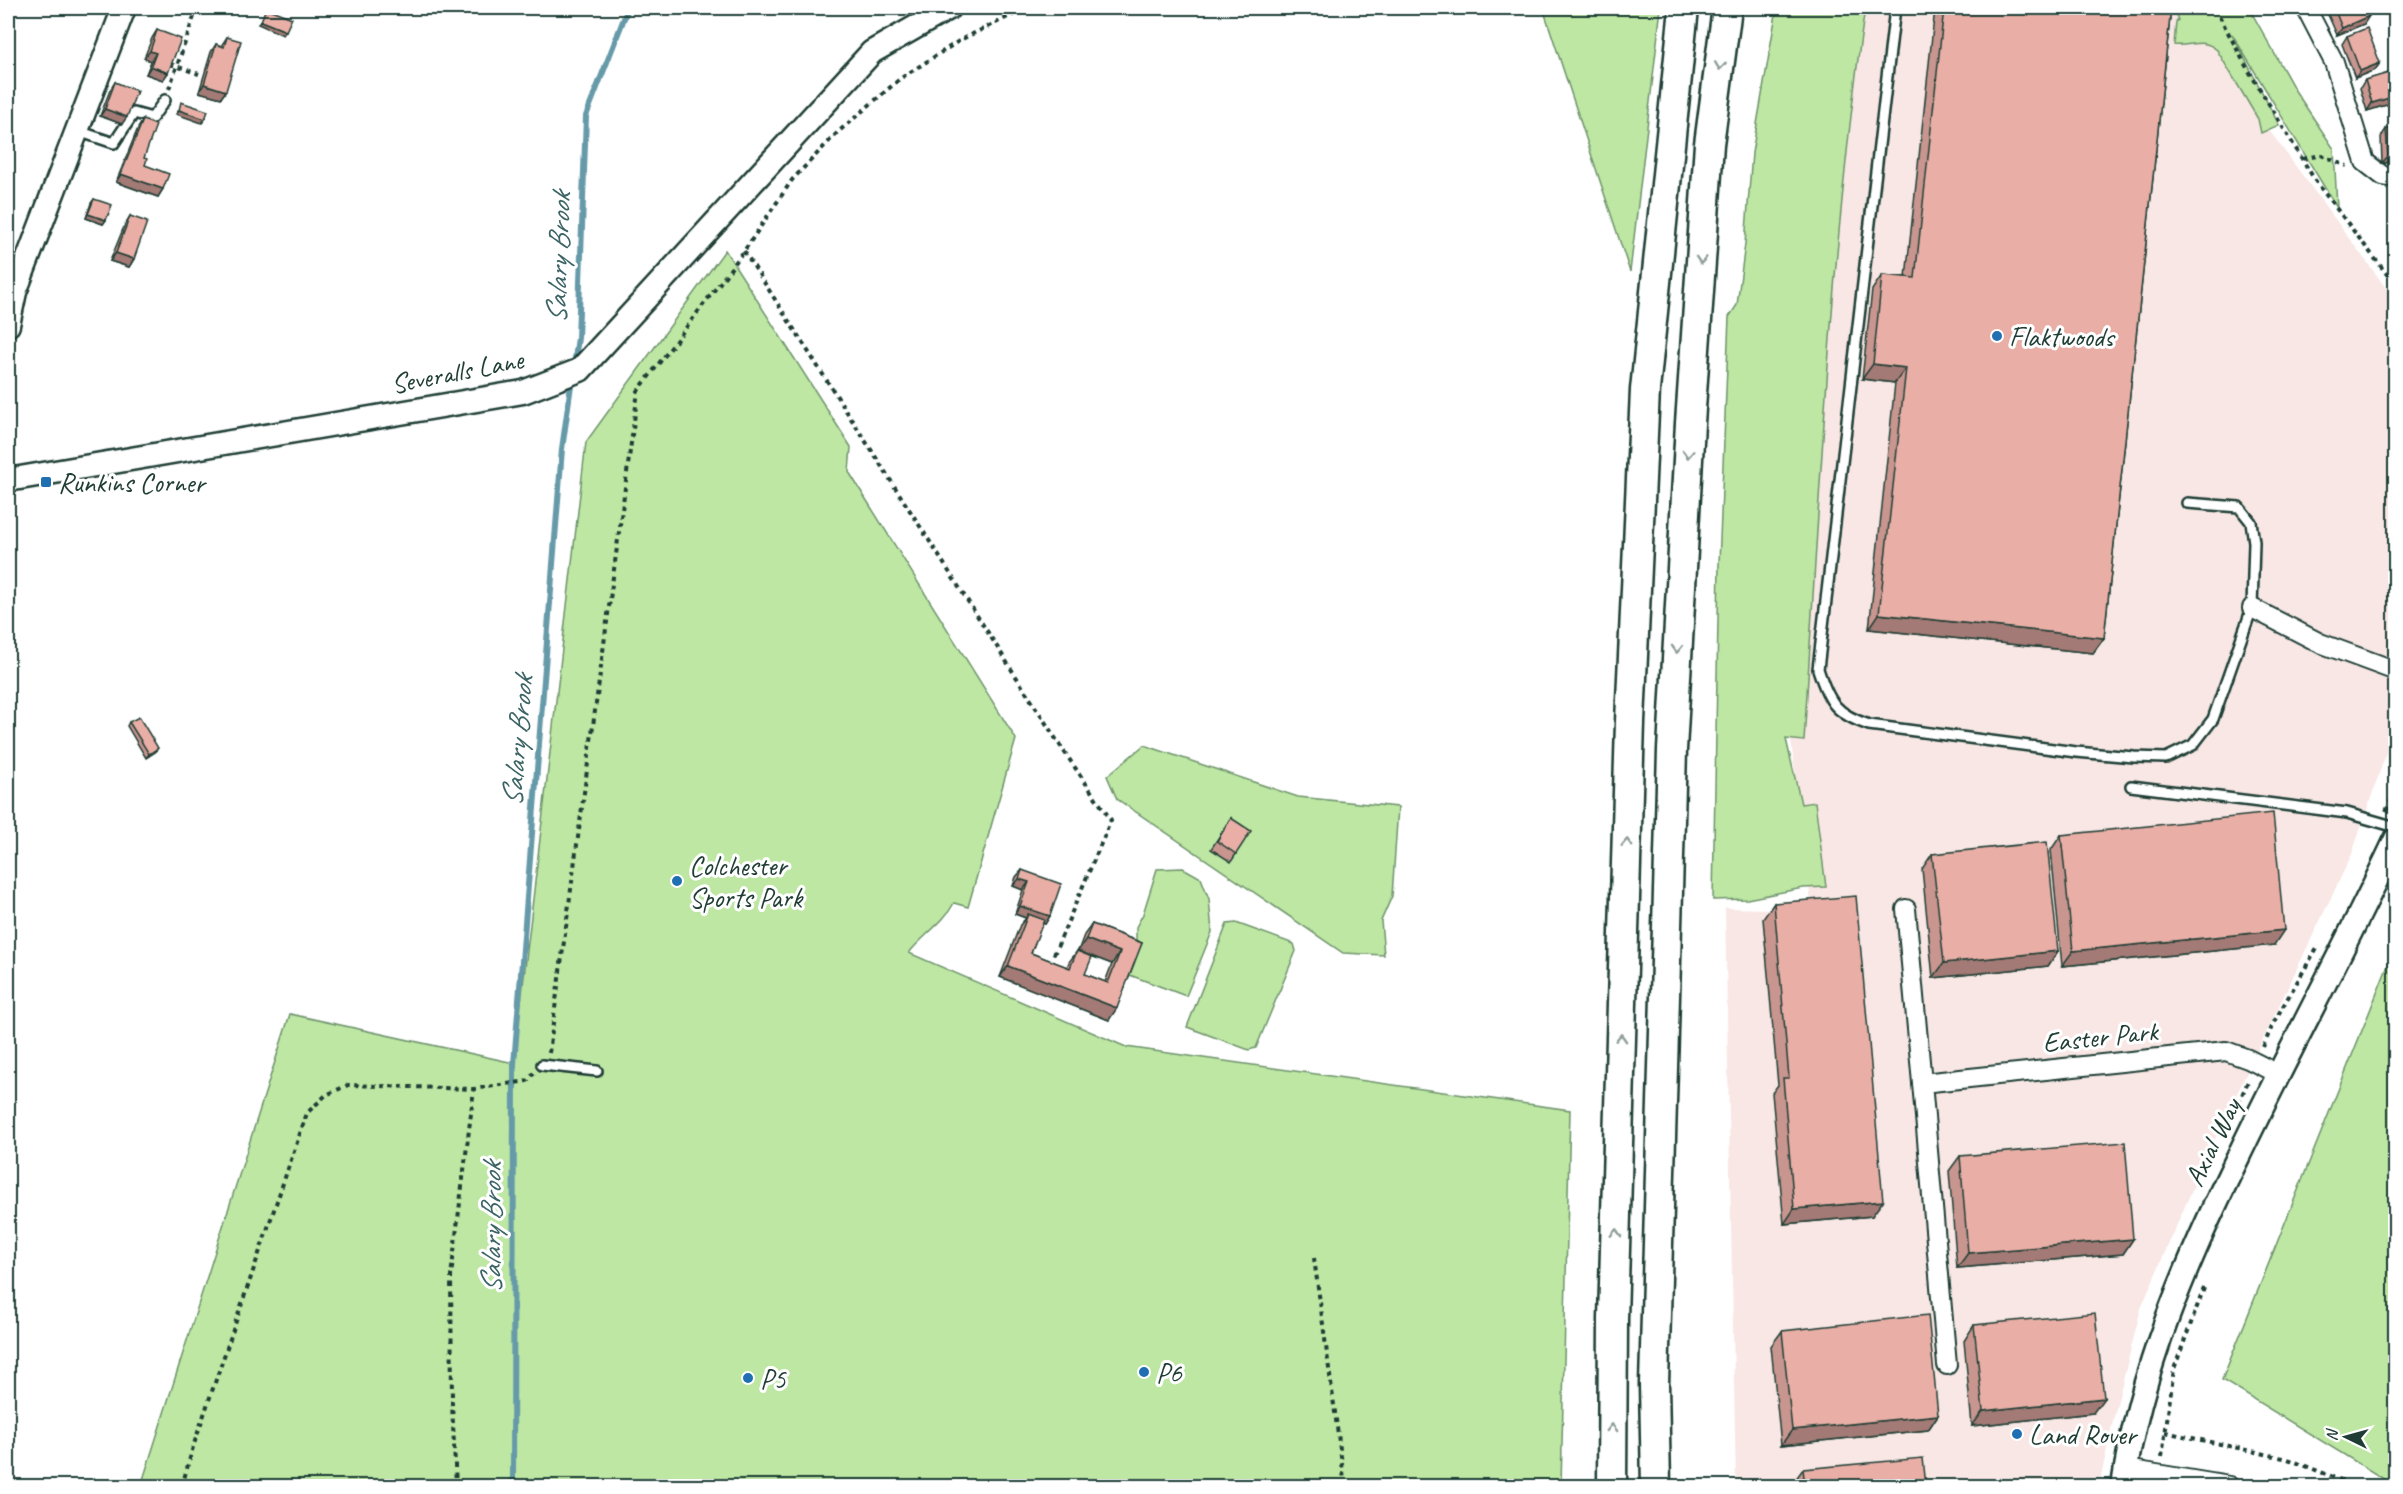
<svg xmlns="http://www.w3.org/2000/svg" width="2403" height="1494" viewBox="0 0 2403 1494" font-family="Caveat,sans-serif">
<rect width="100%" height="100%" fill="#fff"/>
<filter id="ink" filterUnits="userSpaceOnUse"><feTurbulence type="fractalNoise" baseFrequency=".0167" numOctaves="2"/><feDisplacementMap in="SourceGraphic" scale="12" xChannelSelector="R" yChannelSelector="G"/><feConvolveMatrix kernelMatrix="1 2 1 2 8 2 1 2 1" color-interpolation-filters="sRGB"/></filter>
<g filter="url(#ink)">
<!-- built -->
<polygon fill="#f8e7e4" points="1847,8 2198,8 2257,114 2395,300 2395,726 2352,854 2204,1162 2141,1308 2114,1416 2099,1486 1736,1486 1725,908 1812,910 1791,741 1810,349"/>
<!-- green -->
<g fill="#bde7a3" stroke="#6e926c" stroke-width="1.5">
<polygon points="1543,8 1661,8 1630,272"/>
<path d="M1777,8h88c-35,242 -45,488 -61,733l-18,-2 15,65 14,-2 11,85 -23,1 -56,11 -34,1 6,-336 10,-247 8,-12 8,-61 7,-91z"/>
<path d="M2180,8h69l47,84 38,57 3,59 -105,-174 47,91 -18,8 -3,-14 -41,-69c-14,-13 -27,-3 -43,-5l2,-23 2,-2 -3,-8z"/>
<path d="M725,250l126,197 -2,25 167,267 -48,168 -14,-4c-10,20 -31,32 -45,50l217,94 444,63 -9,376h-1420l149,-472 224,49 72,-621z"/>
<polygon points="1144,745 1298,797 1398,807 1392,896 1381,921 1384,955 1343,953 1117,799 1107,776"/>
<polygon points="1183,868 1201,878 1209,899 1212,932 1186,996 1127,974 1136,943 1136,927 1143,914 1157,869"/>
<polygon points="1236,923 1294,944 1296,951 1256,1048 1249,1050 1187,1027 1227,924"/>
<polygon points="2395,948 2396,1486 2395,1486 2222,1380"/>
</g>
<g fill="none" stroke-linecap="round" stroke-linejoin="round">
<!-- stream -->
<g stroke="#669aa9" stroke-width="6">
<polyline points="574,365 578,338 586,116 628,8"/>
<polyline points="513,1486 514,1064 562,449 572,378"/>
</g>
<!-- service casing -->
<g stroke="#1f3d34" stroke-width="14">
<g id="service">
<path d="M1895,8l-77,661c11,34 18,45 51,56l207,27 58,5 32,1 27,-13 20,-26 39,-111 2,-66 -3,-20 -12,-15 -52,-4"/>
<polyline points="78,131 114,143 134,113 152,118 165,100"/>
<polyline points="2131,786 2347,813 2396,827"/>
<polyline points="542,1065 597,1071"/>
</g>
</g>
<!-- minor casing -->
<g stroke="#1f3d34" stroke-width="22">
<g id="minor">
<polyline points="2306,8 2334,62 2365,162 2383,176 2396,178"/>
<polyline points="2252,608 2320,643 2396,671"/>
<polyline points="1906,909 1922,1083"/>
<polyline points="1947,1365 1922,1083 2226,1051 2248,1059 2278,1074"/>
<polyline points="2126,1469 2229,1486"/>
</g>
</g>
<!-- tertiary casing -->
<g stroke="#1f3d34" stroke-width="27">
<g id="tertiary">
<polyline points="8,325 15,292 124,8"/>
<polyline points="8,480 523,392 580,370 872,52 949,8"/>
<path d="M2123,1486c17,-116 64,-225 115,-329 51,-107 108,-211 158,-318"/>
</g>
</g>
<!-- trunk casing -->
<g stroke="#1f3d34" stroke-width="33">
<g id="trunk">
<polyline points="1612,1486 1613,1319 1630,722 1645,390 1684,8"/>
<polyline points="1656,1486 1654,1384 1672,750 1690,423 1709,144 1727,8"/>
</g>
</g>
<!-- path -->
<g stroke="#1f3d34" stroke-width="4" stroke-dasharray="4.5 4.5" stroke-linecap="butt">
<polyline points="2215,8 2246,66 2316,182 2396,286"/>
<polyline points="170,64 199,74"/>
<polyline points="169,89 197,8"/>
<polyline points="2303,159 2321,155 2347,166"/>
<polyline points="744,251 1063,750 1111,820 1052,959"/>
<polyline points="2386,811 2396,790"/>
<polyline points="2263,1047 2275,1020 2318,946"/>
<polyline points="549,1053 638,391 744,251 792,180 838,132 901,78 962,39 1027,8"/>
<polyline points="2235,1111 2249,1079"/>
<polyline points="1314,1258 1345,1486"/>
<polyline points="2165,1432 2288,1459 2356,1486"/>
<polyline points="2162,1457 2174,1369 2204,1288"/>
<polyline points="182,1486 193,1447 307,1113 326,1095 348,1085 474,1089"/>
<polyline points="456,1486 452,1404 451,1276 474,1089 527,1081 534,1073"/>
</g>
<!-- service -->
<use href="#service" stroke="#fff" stroke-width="9"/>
<!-- minor -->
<use href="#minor" stroke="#fff" stroke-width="18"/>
<!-- tertiary -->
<use href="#tertiary" stroke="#fff" stroke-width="22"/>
<!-- trunk -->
<use href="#trunk" stroke="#fff" stroke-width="28"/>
</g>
<!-- wall -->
<g fill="#c8968f" stroke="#1f3d34" stroke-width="1.5">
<polygon points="1935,8 2171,8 2104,638 2093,653 1869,629 1895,383 1862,379 1872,290 1882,275 1906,277"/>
<polygon points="2325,8 2365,8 2364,24 2337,35"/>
<polygon points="157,30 163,80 146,74 151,61 144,58 152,38"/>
<polygon points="2347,36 2380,63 2375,70 2355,78 2342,44"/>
<polygon points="227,37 226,91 221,98 199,92 211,52 216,44 221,46"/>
<polygon points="2396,72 2396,102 2367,111 2360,88 2365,80"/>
<polygon points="115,82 122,124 100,116 110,90"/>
<polygon points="143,120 144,158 145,165 163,189 158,197 116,182 138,128"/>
<polygon points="2386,129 2396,162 2382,163 2381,137"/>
<polygon points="94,199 106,220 103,224 86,218 91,203"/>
<polygon points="130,216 134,259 129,267 110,261 125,224"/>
<polygon points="129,722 155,752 146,758 127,726"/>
<polygon points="1231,818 1236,854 1231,862 1211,849"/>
<polygon points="2061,835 2274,945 2062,966 2051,850"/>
<polygon points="1932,854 2058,951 2048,966 1933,978 1922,869"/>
<polygon points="1022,870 1050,916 1045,924 1042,923 1031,953 1067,967 1069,962 1077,951 1085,974 1105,982 1112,964 1078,951 1084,935 1092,924 1142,943 1109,1020 1000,977 1020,925 1026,918 1015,914 1023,890 1013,886 1016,877"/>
<polygon points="1774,903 1872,1216 1784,1224 1772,1093 1778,1085 1763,919"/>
<polygon points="1960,1156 2133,1239 2123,1254 1957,1268 1949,1171"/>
<polygon points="1974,1325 2093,1413 1972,1426 1964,1341"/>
<polygon points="1782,1331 1938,1415 1928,1430 1781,1445 1771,1346"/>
<polygon points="1803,1469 1926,1486 1793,1486 1792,1484"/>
</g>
<!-- shaded-wall -->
<g fill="#a37a74" stroke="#1f3d34" stroke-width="1.5">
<polygon points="2369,16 2364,24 2337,35 2342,28"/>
<polygon points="261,21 286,31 283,35 258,24"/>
<polygon points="150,51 156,53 151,61 144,58"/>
<polygon points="2380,63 2375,70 2355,78 2360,71"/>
<polygon points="151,66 168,73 163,80 146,74"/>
<polygon points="204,84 226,91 221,98 199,92"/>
<polygon points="2396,96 2396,102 2367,111 2372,103"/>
<polygon points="105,109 127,117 122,124 100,116"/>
<polygon points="179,110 205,119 202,123 176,114"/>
<polygon points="2396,155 2396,162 2382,163 2388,156"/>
<polygon points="121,174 163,189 158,197 116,182"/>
<polygon points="88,214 106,220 103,224 86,218"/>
<polygon points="116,253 134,259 129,267 110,261"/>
<polygon points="1873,364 1906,368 1895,383 1862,379"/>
<polygon points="1879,614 2104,638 2093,653 1869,629"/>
<polygon points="158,748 155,752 146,758 149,754"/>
<polygon points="1019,879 1029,882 1023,890 1013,886"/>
<polygon points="1020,906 1050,916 1045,924 1027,918 1028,914 1026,918 1015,914"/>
<polygon points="2284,930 2274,945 2062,966 2073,951"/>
<polygon points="1086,939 1120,952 1112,964 1078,951"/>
<polygon points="2058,951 2048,966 1933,978 1944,963"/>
<polygon points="1008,966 1117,1008 1109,1020 1000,977"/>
<polygon points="1883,1201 1872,1216 1784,1224 1794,1209"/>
<polygon points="2133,1239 2123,1254 1957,1268 1968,1253"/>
<polygon points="2104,1398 2093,1413 1972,1426 1983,1411"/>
<polygon points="1938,1415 1928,1430 1781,1445 1792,1430"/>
</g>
<!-- building -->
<g fill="#e9afa6" stroke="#1f3d34" stroke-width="1.5">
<polygon points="266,8 292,18 286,31 261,21"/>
<polygon points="1944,8 2171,8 2104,638 1879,614 1906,368 1873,364 1882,275 1915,278"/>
<polygon points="2334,8 2365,8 2369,16 2342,28"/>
<polygon points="2367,28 2380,63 2360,71 2347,36"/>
<polygon points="157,30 181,39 168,73 151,66 156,53 150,51"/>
<polygon points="227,37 241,41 226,91 204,84 216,44 224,47"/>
<polygon points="2395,71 2396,96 2372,103 2365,80"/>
<polygon points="115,82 137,91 127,117 105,109"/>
<polygon points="181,102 208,111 205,119 179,110"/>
<polygon points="143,120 156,125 144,158 147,159 145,165 169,174 163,189 121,174"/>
<polygon points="2386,129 2396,129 2396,155 2388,156"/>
<polygon points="94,199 112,205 106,220 88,214"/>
<polygon points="130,216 147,222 134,259 116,253"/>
<polygon points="139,717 158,748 149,754 129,722"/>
<polygon points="2273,813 2284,930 2073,951 2061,835"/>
<polygon points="1231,818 1251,831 1236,854 1217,841"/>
<polygon points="2047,842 2058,951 1944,963 1932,854"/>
<polygon points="1022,870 1061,884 1050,916 1020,906 1029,882 1019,879"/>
<polygon points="1856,896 1883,1201 1794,1209 1783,1078 1789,1078 1774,903"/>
<polygon points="1028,914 1044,920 1031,953 1070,968 1077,951 1092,957 1085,974 1108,983 1120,952 1086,939 1092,924 1142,943 1117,1008 1008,966"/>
<polygon points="2125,1142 2133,1239 1968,1253 1960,1156"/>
<polygon points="2095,1313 2104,1398 1983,1411 1974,1325"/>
<polygon points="1928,1315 1938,1415 1792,1430 1782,1331"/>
<polygon points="1923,1458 1926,1486 1805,1486 1803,1469"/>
</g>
<!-- one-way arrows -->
<defs><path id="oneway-chevron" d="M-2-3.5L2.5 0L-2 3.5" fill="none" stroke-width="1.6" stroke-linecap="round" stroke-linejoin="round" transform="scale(1.5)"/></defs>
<g stroke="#8f9e9a">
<use href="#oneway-chevron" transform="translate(1720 66) rotate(97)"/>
<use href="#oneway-chevron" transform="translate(1701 260) rotate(94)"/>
<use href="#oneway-chevron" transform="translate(1688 454) rotate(93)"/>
<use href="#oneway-chevron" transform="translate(1677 649) rotate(93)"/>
<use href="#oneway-chevron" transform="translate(1627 843) rotate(-88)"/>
<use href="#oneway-chevron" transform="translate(1621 1038) rotate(-88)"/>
<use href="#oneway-chevron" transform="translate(1616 1233) rotate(-88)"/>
<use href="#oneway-chevron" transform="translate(1612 1428) rotate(-90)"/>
</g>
</g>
<!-- markers -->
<g fill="#1f6fb2" stroke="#fff" stroke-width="2">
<circle cx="1997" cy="336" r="6"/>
<rect x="40" y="476" width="12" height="12" rx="3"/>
<circle cx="677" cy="881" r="6"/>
<circle cx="1144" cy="1372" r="6"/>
<circle cx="748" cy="1378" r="6"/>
<circle cx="2017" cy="1434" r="6"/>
</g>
<g text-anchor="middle" stroke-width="6" stroke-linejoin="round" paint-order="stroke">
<!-- poi labels -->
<g font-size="28" fill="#1f3d34" stroke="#fff" text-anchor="start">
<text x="2009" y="346">Flaktwoods</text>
<text x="58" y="492">Runkins Corner</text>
<text x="689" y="875">Colchester<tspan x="689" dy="32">Sports Park</tspan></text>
<text x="1156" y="1382">P6</text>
<text x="760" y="1388">P5</text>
<text x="2029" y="1444">Land Rover</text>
</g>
<!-- street labels -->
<g font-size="28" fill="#1f3d34" stroke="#fff">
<text transform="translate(457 371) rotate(-11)" y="10">Severalls Lane</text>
<text transform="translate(2100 1036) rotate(-6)" y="10">Easter Park</text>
<text transform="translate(2212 1142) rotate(-64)" y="10">Axial Way</text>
</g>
<!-- water labels -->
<g font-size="30" font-style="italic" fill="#3c6465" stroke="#fff">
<text transform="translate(558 258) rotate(-88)" y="10">Salary Brook</text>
<text transform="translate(517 741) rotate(-85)" y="10">Salary Brook</text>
<text transform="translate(491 1228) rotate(-90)" y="10">Salary Brook</text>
</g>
</g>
<!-- margin -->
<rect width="2403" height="1494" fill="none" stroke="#fff" stroke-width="30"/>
<rect x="15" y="15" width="2373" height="1464" fill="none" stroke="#1f3d34" stroke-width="2" filter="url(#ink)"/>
<!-- north arrow -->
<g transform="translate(2346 1437) rotate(275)" stroke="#ffffff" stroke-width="4.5" paint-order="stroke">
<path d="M0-4.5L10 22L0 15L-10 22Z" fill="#1f3d34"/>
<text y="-9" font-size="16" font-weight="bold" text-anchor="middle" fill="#1f3d34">N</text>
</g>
</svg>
